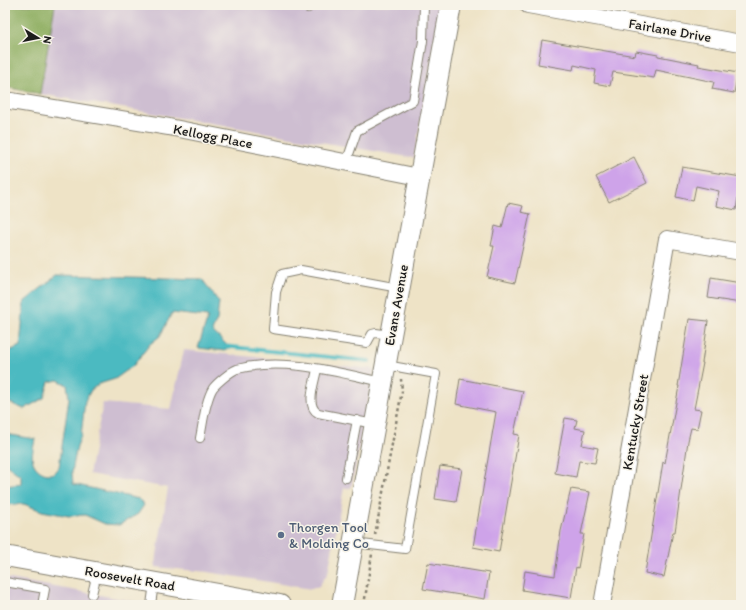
<svg xmlns="http://www.w3.org/2000/svg" width="746" height="610" viewBox="0 0 746 610" font-family="Itim,sans-serif">
<rect width="100%" height="100%" fill="#f7f3e8"/>
<filter id="ink" filterUnits="userSpaceOnUse"><feTurbulence type="fractalNoise" baseFrequency=".025" numOctaves="2"/><feDisplacementMap in="SourceGraphic" scale="8" xChannelSelector="R" yChannelSelector="G"/><feConvolveMatrix kernelMatrix="1 2 1 2 8 2 1 2 1" color-interpolation-filters="sRGB"/></filter>
<filter id="wash" filterUnits="userSpaceOnUse"><feTurbulence type="fractalNoise" baseFrequency=".012" numOctaves="4" result="noise"/><feDisplacementMap in="SourceGraphic" scale="16" xChannelSelector="R" yChannelSelector="G"/><feGaussianBlur stdDeviation="0.9" result="paint"/><feColorMatrix in="noise" values="0 0 0 0 0 0 0 0 0 0 0 0 0 0 0 0 0 1.4 0 .05"/><feComposite in="paint" operator="in"/></filter>
<g filter="url(#wash)">
<rect width="100%" height="100%" fill="#eee3c6"/>
<!-- industrial -->
<g fill="#cebed1">
<polygon points="55,5 441,5 414,158 40,94"/>
<polygon points="184,350 374,369 351,488 344,488 328,573 319,586 311,589 208,572 155,567 168,488 89,474 103,403 171,409"/>
<polygon points="5,578 155,605 5,605"/>
</g>
<!-- forest -->
<polygon fill="#8faf62" stroke="#56663f" points="5,5 55,5 40,94 5,87"/>
<!-- water -->
<path fill="#4bbac1" stroke="#346b6e" d="M57,275l145,4 17,23 -2,18 -5,11 14,13v7l-28,-3 10,-31 -36,-4 -12,23 -10,8 -17,22 -18,13 -16,5 -8,6 -6,11 -4,35 -4,10 -5,26 1,12 66,15 5,6 -6,9 -19,11 -14,-1 -20,-9 -16,1 -27,-5 -18,-7 -19,1v-19l16,-2v-8l-16,-12v-30l30,5c-1,7 -4,16 -2,23 4,11 20,18 26,5l10,-69 -2,-13 -9,-5 -9,2 -5,16 -20,11 -19,-8v-48l15,-7 4,-44z"/>
<g fill="none" stroke-linecap="round" stroke-linejoin="round">
<!-- stream -->
<polyline stroke="#4bbac1" stroke-width="4" points="222,346 369,361"/>
</g>
<g id="blocks">
<!-- building -->
<g fill="#cea3e9">
<polygon points="542,40 635,56 636,51 658,55 658,56 699,64 698,66 738,73 734,93 712,89 714,82 656,70 654,78 613,72 610,86 594,83 596,70 574,65 573,70 538,64"/>
<polygon points="634,157 647,183 609,202 596,177"/>
<polygon points="682,167 741,177 741,197 738,197 736,210 716,206 719,191 696,186 693,201 676,197"/>
<polygon points="508,203 523,206 521,212 530,214 515,283 487,277 494,246 491,246 495,226 502,228"/>
<polygon points="711,278 741,283 741,303 708,298"/>
<polygon points="689,319 708,321 702,363 703,363 694,409 701,410 697,429 691,428 688,441 675,532 673,532 664,577 645,573 663,462 665,463 679,386 678,386"/>
<polygon points="460,379 523,391 514,434 519,435 499,552 473,547 496,412 456,404"/>
<polygon points="565,418 577,420 575,428 585,430 582,445 598,448 595,463 579,461 576,477 555,473"/>
<polygon points="440,466 462,469 456,502 435,499"/>
<polygon points="571,489 590,492 581,534 584,534 578,568 576,567 571,598 522,590 525,571 555,576 561,531"/>
<polygon points="428,563 489,573 485,599 423,589"/>
</g>
</g>
</g>
<g filter="url(#ink)">
<use href="#blocks" fill-opacity="0" stroke="#858071" stroke-width="1"/>
<g fill="none" stroke-linecap="round" stroke-linejoin="round">
<!-- service casing -->
<g stroke="#858071" stroke-width="10">
<g id="service">
<polyline points="308,8 310,5"/>
<polyline points="346,163 357,131 413,101 423,41 424,5"/>
<polyline points="390,335 376,333 372,334 367,343 273,329 276,292 282,274 301,270 399,288"/>
<path d="M317,369c-2,13 -12,37 1,44l56,11"/>
<path d="M200,438c3,-14 5,-37 13,-50 4,-5 18,-17 24,-19 47,-12 99,3 145,13"/>
<polyline points="346,478 357,420"/>
<polyline points="353,543 405,549 436,374 386,365"/>
<polyline points="5,582 45,589 42,605"/>
<polyline points="92,594 97,573"/>
<polyline points="151,605 154,583"/>
</g>
</g>
<!-- minor casing -->
<g stroke="#858071" stroke-width="18">
<g id="minor">
<polyline points="528,5 741,43"/>
<polyline points="5,100 169,127 419,177"/>
<polyline points="602,605 667,239 741,252"/>
</g>
</g>
<!-- tertiary casing -->
<g stroke="#858071" stroke-width="22">
<g id="tertiary">
<polyline points="5,556 280,605"/>
<polyline points="342,605 451,5"/>
</g>
</g>
<!-- path -->
<g stroke="#858071" stroke-width="2.5" stroke-dasharray="3 3" stroke-linecap="butt">
<polyline points="375,535 402,391 401,379"/>
<polyline points="364,605 372,554"/>
</g>
<!-- service -->
<use href="#service" stroke="#fff" stroke-width="8"/>
<!-- minor -->
<use href="#minor" stroke="#fff" stroke-width="16"/>
<!-- tertiary -->
<use href="#tertiary" stroke="#fff" stroke-width="20"/>
</g>
</g>
<!-- markers -->
<circle fill="#5c6f8a" stroke="#f7f3e8" stroke-width="1.5" cx="281" cy="535" r="4"/>
<g text-anchor="middle" stroke-width="3" stroke-linejoin="round" paint-order="stroke">
<!-- street labels -->
<g font-size="14" fill="#1c1c1c" stroke="#f7f3e8">
<text transform="translate(670 30) rotate(10)" y="5">Fairlane Drive</text>
<text transform="translate(213 136) rotate(11)" y="5">Kellogg Place</text>
<text transform="translate(396 305) rotate(-80)" y="5">Evans Avenue</text>
<text transform="translate(635 422) rotate(-80)" y="5">Kentucky Street</text>
<text transform="translate(130 578) rotate(10)" y="5">Roosevelt Road</text>
</g>
<!-- service labels -->
<g font-size="14" fill="#4e5e75" stroke="#f7f3e8" text-anchor="start">
<text x="289" y="532">Thorgen Tool<tspan x="289" dy="16">&amp; Molding Co</tspan></text>
</g>
</g>
<!-- margin -->
<rect width="746" height="610" fill="none" stroke="#f7f3e8" stroke-width="20"/>
<!-- north arrow -->
<g transform="translate(38 38) rotate(100)" stroke="#f7f3e8" stroke-width="3" paint-order="stroke">
<path d="M0-3L7 15L0 10L-7 15Z" fill="#1c1c1c"/>
<text y="-6" font-size="11" font-weight="bold" text-anchor="middle" fill="#1c1c1c">N</text>
</g>
</svg>
